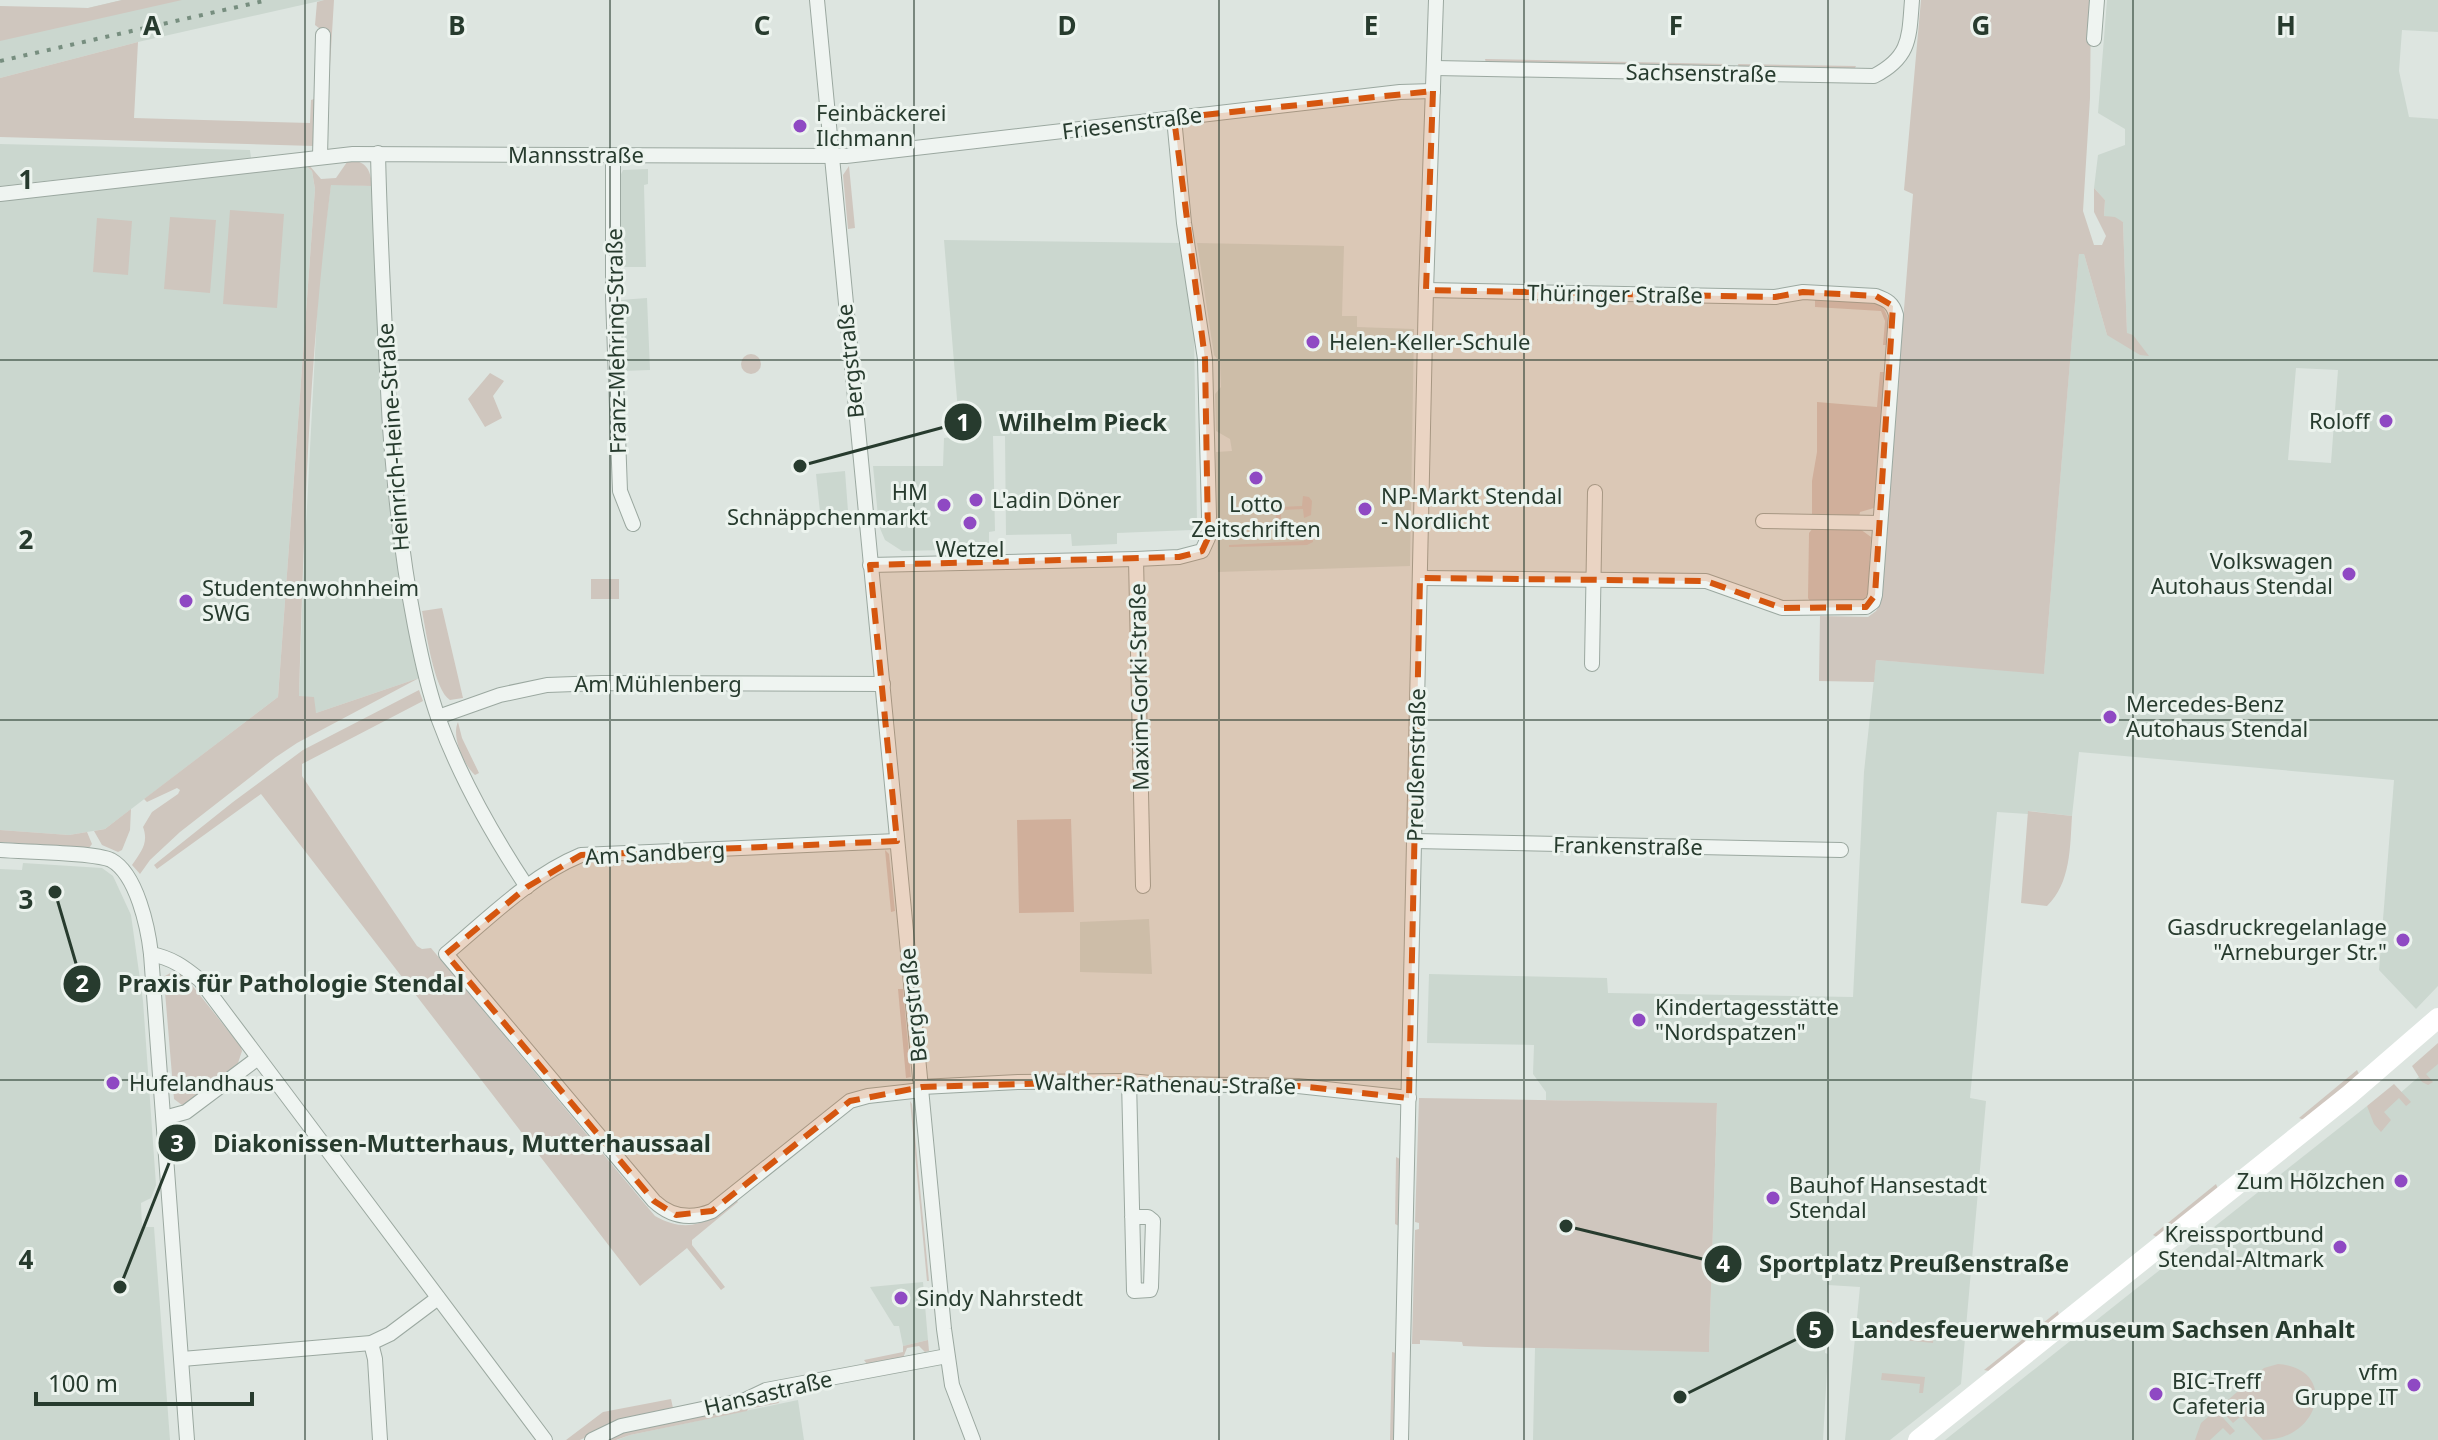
<svg xmlns="http://www.w3.org/2000/svg" width="2438" height="1440" viewBox="0 0 2438 1440" font-family="'Noto Sans',sans-serif">
<rect width="100%" height="100%" fill="#dde5e0"/>
<!-- built -->
<g fill="#cbd7cf" fill-rule="evenodd">
<polygon points="122,0 324,0 138,42 0,78 0,37 42,7 88,8"/>
<path d="M2107,0h331v32l-36,-2 -3,41 10,46 29,2v867l-22,23 -37,-39 15,-190 -315,-28 -7,64 -43,-5 -1,3 -31,-2 -27,286 16,3 -25,283 -71,56h-45l15,-153 -32,-2 -3,68 3,1 -5,86h-290l2,-92 174,3 8,-247 -171,-4v-8l-13,-18 1,-29 -107,-2 2,-69 178,4 1,15 245,4 11,-225 12,-112 168,13 35,-420 5,1 23,81 20,-1 -4,-112 -19,-6 1,-16 -11,-12 4,-33 27,-10v-16l-27,-16zM2296,368l42,2 -7,93 -43,-3z"/>
<polygon points="0,144 250,150 251,158 0,186"/>
<polygon points="305,165 312,171 315,189 278,697 105,829 69,835 0,830 0,200"/>
<polygon points="648,169 648,184 644,185 646,267 619,267 619,178 623,170"/>
<polygon points="331,184 372,186 386,478 399,581 419,678 316,713 299,697 303,583 319,276"/>
<polygon points="944,240 1181,243 1194,334 1197,522 1192,530 1117,533 1117,544 1072,546 1071,534 1006,535 1005,436 993,436 995,531 989,532 989,549 902,551 885,540 879,526 873,466 943,466 944,438 960,436"/>
<polygon points="1197,243 1344,246 1342,316 1357,316 1357,327 1414,329 1410,566 1218,572 1216,452 1232,451 1230,439 1216,431 1215,394 1221,387 1220,362 1214,355"/>
<polygon points="647,298 650,370 623,371 620,300"/>
<polygon points="845,471 848,511 820,512 816,474"/>
<polygon points="23,863 102,868 113,876 131,915 143,1001 156,1185 151,1198 141,1203 142,1227 154,1227 170,1440 0,1440 0,869 22,870"/>
<polygon points="1149,919 1152,974 1080,972 1080,922"/>
<polygon points="2438,1060 2438,1440 1945,1440 2367,1106 2375,1115"/>
<polygon points="923,1282 928,1340 903,1346 899,1326 894,1326 870,1287"/>
<polygon points="798,1400 804,1440 617,1440 630,1435"/>
</g>
<!-- green -->
<g fill="#cfc6be">
<polygon points="122,0 182,0 0,41 0,6 88,8"/>
<polygon points="324,0 334,0 329,82 324,83 323,31 315,25 317,2"/>
<polygon points="1921,0 2091,0 2090,98 2083,211 2094,245 2102,245 2106,236 2094,212 2094,188 2105,200 2104,216 2115,217 2123,222 2127,333 2133,335 2149,356 2140,355 2107,335 2084,254 2079,254 2044,674 1876,660 1874,682 1819,681 1820,616 1868,617 1876,611 1881,603 1913,194 1904,190"/>
<polygon points="138,42 134,118 310,123 311,100 314,99 314,146 0,137 0,78"/>
<polygon points="1485,59 1727,64 1725,67 1486,63"/>
<polygon points="1738,64 1856,66 1854,70 1739,68"/>
<path d="M352,161c15,0 19,11 20,25l-41,-1c-22,169 -27,341 -32,511l15,1 2,16 103,-35 -122,65 -21,14 -96,75 -30,28 -10,14 -8,-9c9,-13 17,-22 11,-38l9,-15 26,-18 2,-4 -3,-2 -30,14 -3,-3 134,-102 37,-508 -3,-18 -7,-6h4l12,14 15,-1 11,-16z"/>
<polygon points="849,166 855,228 848,229 843,175"/>
<polygon points="230,210 284,214 277,308 223,304"/>
<polygon points="170,217 216,220 210,293 164,289"/>
<polygon points="97,218 132,221 128,275 93,272"/>
<path d="M1815,299l64,5c13,11 9,26 8,41h-4l2,-24 -4,-10 -66,-4z"/>
<circle cx="751" cy="364" r="10"/>
<polygon points="1880,372 1885,372 1874,508 1860,512 1859,517 1812,516 1812,481 1817,452 1817,402 1877,407"/>
<polygon points="490,373 504,381 493,396 502,418 485,427 468,399"/>
<polygon points="1303,496 1309,497 1312,501 1311,515 1304,518 1303,509 1281,510 1281,520 1276,519 1275,498 1279,497 1280,507 1302,506"/>
<polygon points="1813,528 1860,529 1871,537 1868,593 1864,600 1811,603 1808,598 1809,533"/>
<polygon points="1304,532 1313,534 1313,542 1307,545 1229,547 1229,545 1304,541"/>
<rect x="591" y="579" width="28" height="20"/>
<path d="M442,608l21,90 -13,2c-16,-10 -24,-69 -28,-89z"/>
<path d="M419,690l4,11 -121,63v12l115,170 5,3 9,-1 224,268c34,19 54,6 81,-16l2,2 -46,38v5l33,42 -4,3 -34,-42 -47,38 -379,-492 -104,75 -3,-4 79,-63 70,-52z"/>
<path d="M458,722l4,16 17,35 -4,2c-11,-9 -24,-39 -17,-53z"/>
<polygon points="131,809 130,830 122,850 118,852 102,845 94,831 105,829"/>
<path d="M2028,811l44,5c-2,31 -1,67 -25,90l-26,-3z"/>
<polygon points="1071,819 1074,912 1019,913 1017,820"/>
<polygon points="0,830 69,835 87,832 92,844 89,848 0,842"/>
<polygon points="885,850 889,854 895,911 891,912"/>
<polygon points="174,971 184,975 241,1047 242,1051 238,1063 189,1104 182,1105 174,1099 164,980 165,976"/>
<polygon points="898,989 903,989 911,1077 906,1078"/>
<polygon points="2438,1043 2438,1064 2426,1074 2433,1082 2428,1085 2422,1082 2412,1066"/>
<polygon points="2357,1070 2359,1074 2304,1120 2299,1118"/>
<polygon points="2394,1084 2411,1102 2406,1106 2399,1098 2384,1112 2391,1120 2381,1132 2374,1124 2367,1106"/>
<polygon points="1419,1098 1717,1103 1709,1352 1487,1347 1463,1346 1462,1342 1420,1340 1420,1344 1412,1344 1415,1230 1419,1229 1419,1223 1415,1222"/>
<polygon points="910,1101 912,1104 929,1281 927,1281"/>
<polygon points="1396,1157 1400,1159 1399,1226 1395,1224"/>
<polygon points="2216,1184 2218,1189 2157,1237 2153,1235"/>
<polygon points="2058,1311 2059,1316 1989,1371 1984,1370"/>
<polygon points="1887,1320 1892,1321 1892,1330 1934,1334 1933,1343 1885,1338"/>
<polygon points="928,1340 929,1351 925,1352 919,1346 907,1348 903,1358 882,1363 878,1362 867,1364 864,1360 903,1352 903,1346"/>
<polygon points="1392,1352 1396,1353 1394,1440 1390,1440"/>
<path d="M2278,1364c61,5 42,76 -15,76l-22,-24 -8,7 -14,-15 45,-40z"/>
<polygon points="1882,1373 1925,1377 1923,1393 1919,1393 1920,1384 1881,1380"/>
<polygon points="671,1399 673,1408 623,1419 580,1440 566,1440 603,1412"/>
<polygon points="778,1400 779,1403 748,1409 747,1411 630,1435 616,1440 605,1440 624,1431"/>
<polygon points="2216,1410 2235,1431 2230,1435 2223,1428 2210,1440 2195,1440 2201,1423"/>
</g>
<g fill="none" stroke-linecap="round" stroke-linejoin="round">
<!-- minor casing -->
<g stroke="#9ba8a0" stroke-width="16">
<g id="minor">
<polyline points="817,0 944,1329 952,1385 973,1440"/>
<polyline points="2094,39 2097,0"/>
<path d="M1435,68l439,8c37,-19 35,-39 38,-76"/>
<path d="M378,153c2,91 7,182 12,274 5,67 12,132 25,199 6,31 13,64 24,94 22,60 53,114 88,167"/>
<polyline points="613,155 613,297 620,491 633,524"/>
<polyline points="320,156 323,35"/>
<polyline points="0,194 353,154 846,156 1400,92 1433,91"/>
<polyline points="1763,521 1880,523"/>
<polyline points="870,565 1136,559"/>
<path d="M1420,578l286,3 76,27 84,-1 7,-5 2,-7 21,-280c-3,-12 -9,-15 -20,-19l-73,-4 -28,5 -349,-7"/>
<polyline points="1592,664 1595,492"/>
<polyline points="438,717 500,695 547,685 602,683 883,684"/>
<path d="M897,841l-316,14c-51,21 -93,64 -135,99l208,247c17,16 36,19 58,10l138,-110 18,-5 54,-6"/>
<polyline points="1414,841 1841,850"/>
<path d="M0,850c23,2 94,2 111,10 26,14 37,68 40,94l36,486"/>
<polyline points="1143,886 1136,559 1179,557 1202,551 1208,538 1209,516 1205,359 1184,223 1174,118"/>
<path d="M151,954c21,4 33,13 49,26l345,460"/>
<polyline points="1129,1081 1134,1291 1150,1290 1151,1287 1153,1221 1148,1217 1132,1217"/>
<polyline points="922,1087 1018,1082 1129,1081 1161,1084 1298,1086 1409,1098"/>
<polyline points="164,1118 186,1112 258,1058"/>
<polyline points="371,1343 375,1359 380,1440"/>
<polyline points="182,1359 371,1343 390,1334 438,1298"/>
<polyline points="592,1440 621,1426 745,1400 766,1390 947,1356"/>
<polyline points="1401,1440 1426,290 1436,0"/>
</g>
</g>
<!-- minor -->
<use href="#minor" stroke="#eff4f1" stroke-width="14"/>
<!-- secondary -->
<polyline stroke="#fff" stroke-width="20" points="1918,1440 2349,1095 2438,1018"/>
<!-- rail -->
<polyline stroke="#778e7f" stroke-width="4" stroke-dasharray="4 8" stroke-linecap="butt" points="0,61 268,0"/>
</g>
<!-- marked area -->
<path fill="#d5560f" fill-opacity="0.2" stroke="#d5560f" stroke-width="6" stroke-dasharray="16 10" stroke-linejoin="round" d="M1433,91l-7,199 349,7 28,-5 73,4 17,10 -18,289 -9,12 -84,1 -76,-27 -286,-3 -11,520 -111,-12 -169,-5 -207,6 -72,14 -138,110 -36,4 -22,-14 -208,-247 81,-67 54,-32 316,-14 -27,-276 309,-8 23,-6 6,-13 -3,-179 -31,-241z"/>
<!-- grid -->
<path fill="none" stroke="#273b2e" stroke-width="2" stroke-opacity="0.55" d="M305,0v1440M610,0v1440M914,0v1440M1219,0v1440M1524,0v1440M1828,0v1440M2133,0v1440M0,360h2438M0,720h2438M0,1080h2438"/>
<!-- markers -->
<g fill="#8f49c3" stroke="#ecf3ee" stroke-width="3">
<circle cx="800" cy="126" r="8"/>
<circle cx="1313" cy="342" r="8"/>
<circle cx="2386" cy="421" r="8"/>
<circle cx="1256" cy="478" r="8"/>
<circle cx="976" cy="500" r="8"/>
<circle cx="944" cy="505" r="8"/>
<circle cx="1365" cy="509" r="8"/>
<circle cx="970" cy="523" r="8"/>
<circle cx="2349" cy="574" r="8"/>
<circle cx="186" cy="601" r="8"/>
<circle cx="2110" cy="717" r="8"/>
<circle cx="2403" cy="940" r="8"/>
<circle cx="1639" cy="1020" r="8"/>
<circle cx="113" cy="1083" r="8"/>
<circle cx="2401" cy="1181" r="8"/>
<circle cx="1773" cy="1198" r="8"/>
<circle cx="2340" cy="1247" r="8"/>
<circle cx="901" cy="1298" r="8"/>
<circle cx="2414" cy="1385" r="8"/>
<circle cx="2156" cy="1394" r="8"/>
</g>
<g text-anchor="middle" stroke-width="6" stroke-linejoin="round" paint-order="stroke">
<!-- street labels -->
<g font-size="22" fill="#273b2e" stroke="#ecf3ee">
<text transform="translate(1701 73) rotate(1)" y="8">Sachsenstraße</text>
<text transform="translate(1132 123) rotate(-7)" y="8">Friesenstraße</text>
<text x="576" y="163">Mannsstraße</text>
<text transform="translate(1615 294) rotate(1)" y="8">Thüringer Straße</text>
<text transform="translate(616 341) rotate(-91)" y="8">Franz-Mehring-Straße</text>
<text transform="translate(850 361) rotate(-96)" y="8">Bergstraße</text>
<text transform="translate(393 437) rotate(-94)" y="8">Heinrich-Heine-Straße</text>
<text x="658" y="692">Am Mühlenberg</text>
<text transform="translate(1139 687) rotate(-91)" y="8">Maxim-Gorki-Straße</text>
<text transform="translate(1416 765) rotate(-89)" y="8">Preußenstraße</text>
<text transform="translate(1628 846) rotate(1)" y="8">Frankenstraße</text>
<text transform="translate(655 853) rotate(-3)" y="8">Am Sandberg</text>
<text transform="translate(913 1005) rotate(-96)" y="8">Bergstraße</text>
<text transform="translate(1165 1084) rotate(1)" y="8">Walther-Rathenau-Straße</text>
<text transform="translate(768 1393) rotate(-13)" y="8">Hansastraße</text>
</g>
<!-- poi labels -->
<g font-size="22" fill="#273b2e" stroke="#ecf3ee" text-anchor="start">
<text x="816" y="121">Feinbäckerei<tspan x="816" dy="25">Ilchmann</tspan></text>
<text x="1329" y="350">Helen-Keller-Schule</text>
<text x="2370" y="429" text-anchor="end">Roloff</text>
<text x="928" y="500" text-anchor="end">HM<tspan x="928" dy="25">Schnäppchenmarkt</tspan></text>
<text x="1381" y="504">NP-Markt Stendal<tspan x="1381" dy="25">- Nordlicht</tspan></text>
<text x="992" y="508">L'adin Döner</text>
<text x="1256" y="512" text-anchor="middle">Lotto<tspan x="1256" dy="25">Zeitschriften</tspan></text>
<text x="970" y="557" text-anchor="middle">Wetzel</text>
<text x="2333" y="569" text-anchor="end">Volkswagen<tspan x="2333" dy="25">Autohaus Stendal</tspan></text>
<text x="202" y="596">Studentenwohnheim<tspan x="202" dy="25">SWG</tspan></text>
<text x="2126" y="712">Mercedes-Benz<tspan x="2126" dy="25">Autohaus Stendal</tspan></text>
<text x="2387" y="935" text-anchor="end">Gasdruckregelanlage<tspan x="2387" dy="25">"Arneburger Str."</tspan></text>
<text x="1655" y="1015">Kindertagesstätte<tspan x="1655" dy="25">"Nordspatzen"</tspan></text>
<text x="129" y="1091">Hufelandhaus</text>
<text x="2385" y="1189" text-anchor="end">Zum Hõlzchen</text>
<text x="1789" y="1193">Bauhof Hansestadt<tspan x="1789" dy="25">Stendal</tspan></text>
<text x="2324" y="1242" text-anchor="end">Kreissportbund<tspan x="2324" dy="25">Stendal-Altmark</tspan></text>
<text x="917" y="1306">Sindy Nahrstedt</text>
<text x="2398" y="1380" text-anchor="end">vfm<tspan x="2398" dy="25">Gruppe IT</tspan></text>
<text x="2172" y="1389">BIC-Treff<tspan x="2172" dy="25">Cafeteria</tspan></text>
</g>
</g>
<g font-size="26" text-anchor="middle" font-weight="bold" fill="#273b2e" stroke="#ecf3ee" stroke-width="6" stroke-linejoin="round" paint-order="stroke">
<text x="152" y="35">A</text>
<text x="457" y="35">B</text>
<text x="762" y="35">C</text>
<text x="1067" y="35">D</text>
<text x="1371" y="35">E</text>
<text x="1676" y="35">F</text>
<text x="1981" y="35">G</text>
<text x="2286" y="35">H</text>
<text x="26" y="189">1</text>
<text x="26" y="549">2</text>
<text x="26" y="909">3</text>
<text x="26" y="1269">4</text>
</g>
<!-- callouts -->
<path fill="none" stroke="#273b2e" stroke-width="3" d="M800 466L963 422M55 892L82 984M120 1287L177 1143M1566 1226L1723 1264M1680 1397L1815 1330"/>
<g fill="#273b2e" stroke="#ecf3ee" stroke-width="3">
<circle cx="800" cy="466" r="8"/>
<circle cx="55" cy="892" r="8"/>
<circle cx="120" cy="1287" r="8"/>
<circle cx="1566" cy="1226" r="8"/>
<circle cx="1680" cy="1397" r="8"/>
<circle cx="963" cy="422" r="20"/>
<circle cx="82" cy="984" r="20"/>
<circle cx="177" cy="1143" r="20"/>
<circle cx="1723" cy="1264" r="20"/>
<circle cx="1815" cy="1330" r="20"/>
</g>
<g font-size="24" text-anchor="middle" font-weight="bold" fill="#fff">
<text x="963" y="431">1</text>
<text x="82" y="992">2</text>
<text x="177" y="1152">3</text>
<text x="1723" y="1272">4</text>
<text x="1815" y="1338">5</text>
</g>
<g font-size="24" text-anchor="middle" font-weight="bold" fill="#273b2e" stroke="#ecf3ee" stroke-width="6" stroke-linejoin="round" paint-order="stroke">
<text x="1083" y="431">Wilhelm Pieck</text>
<text x="291" y="992">Praxis für Pathologie Stendal</text>
<text x="462" y="1152">Diakonissen-Mutterhaus, Mutterhaussaal</text>
<text x="1914" y="1272">Sportplatz Preußenstraße</text>
<text x="2103" y="1338">Landesfeuerwehrmuseum Sachsen Anhalt</text>
</g>
<!-- scale -->
<path d="M36 1392v12h216v-12" fill="none" stroke="#273b2e" stroke-width="4"/>
<text x="48" y="1392" font-size="24" fill="#273b2e" stroke="#ecf3ee" stroke-width="6" paint-order="stroke">100 m</text>
</svg>
